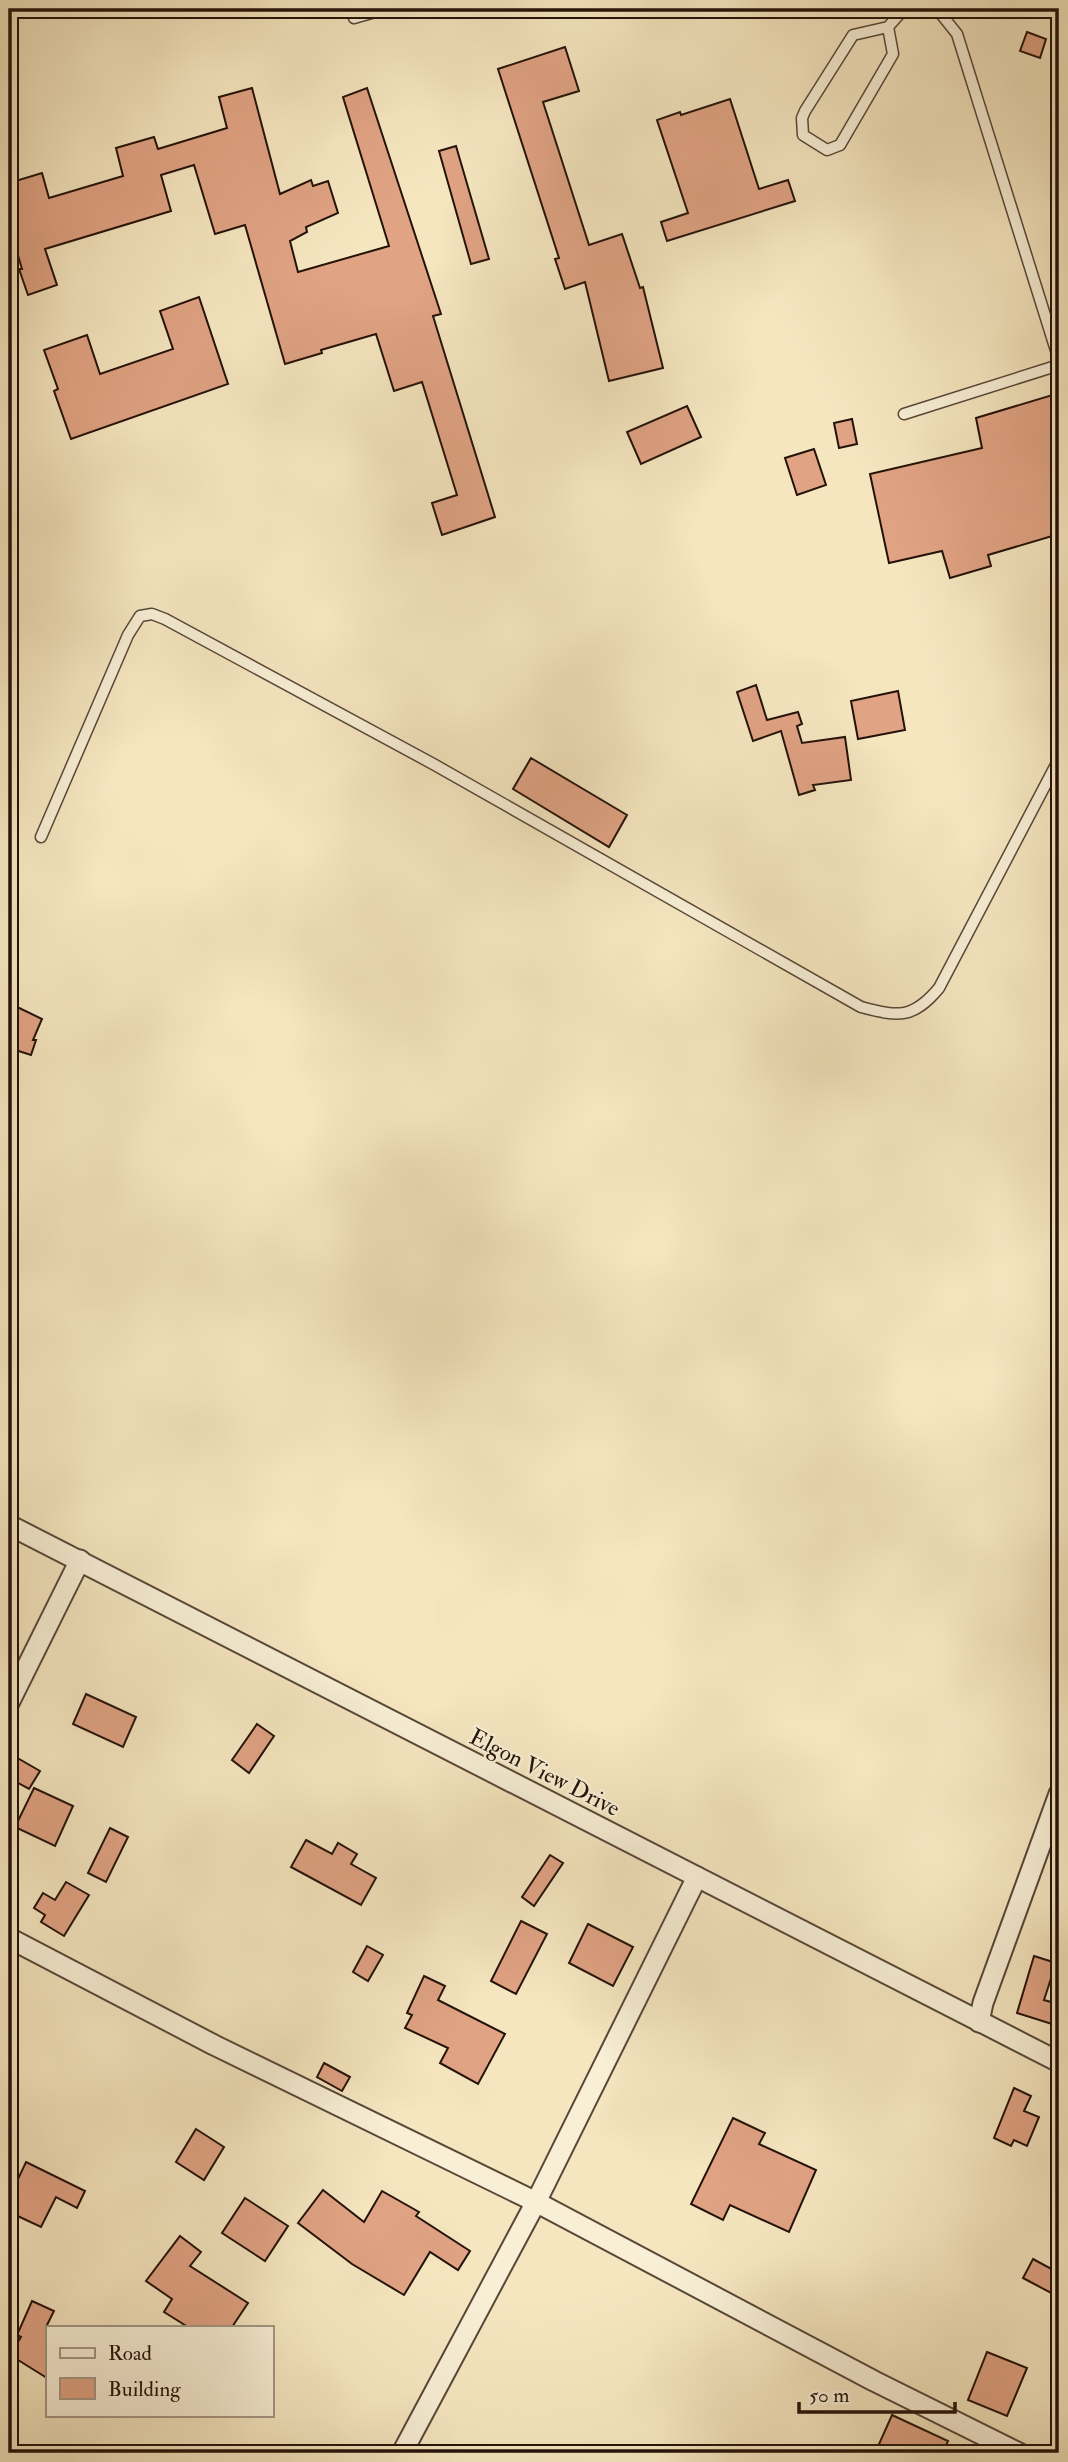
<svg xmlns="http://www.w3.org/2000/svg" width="1068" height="2462" viewBox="0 0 1068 2462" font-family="'IM FELL Double Pica',serif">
<rect width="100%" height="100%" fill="#f5e6c0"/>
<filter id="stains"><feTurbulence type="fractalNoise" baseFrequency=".00286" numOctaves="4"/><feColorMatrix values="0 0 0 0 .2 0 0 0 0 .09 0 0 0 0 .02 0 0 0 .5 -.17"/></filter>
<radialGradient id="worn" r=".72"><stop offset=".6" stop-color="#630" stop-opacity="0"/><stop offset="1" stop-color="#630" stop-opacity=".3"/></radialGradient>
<!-- building -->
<g fill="#e0a384" stroke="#241209" stroke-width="2">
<polygon points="1027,32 1046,39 1040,58 1020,51"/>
<polygon points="565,47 579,91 543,102 589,245 622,234 640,288 643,287 663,368 609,381 585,282 565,289 555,259 559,258 498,69"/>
<polygon points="252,88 280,194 311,180 313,186 328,181 338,213 306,227 307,232 290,241 298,272 389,246 343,97 367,88 441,314 433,316 495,517 442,535 432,503 457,495 422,382 394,391 376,334 321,350 322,353 285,364 245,225 215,234 194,165 161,175 171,211 45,249 57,285 28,295 19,269 22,269 9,225 9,183 42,173 49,198 123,176 116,148 154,137 158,149 227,128 219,97"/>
<polygon points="730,99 759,189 788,180 795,201 667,241 661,222 688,213 657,120 680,112 681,115"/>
<polygon points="456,146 489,259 471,264 439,151"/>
<polygon points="199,297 228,384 71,439 54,391 58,389 44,350 87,335 100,374 173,349 160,311"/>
<polygon points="1059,393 1059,534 988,555 991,566 950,578 942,551 889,563 870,474 982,448 976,418"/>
<polygon points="687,406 701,437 641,464 627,432"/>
<polygon points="852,419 857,444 839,448 834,423"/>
<polygon points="814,449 826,485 797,495 785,458"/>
<polygon points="756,685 767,720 798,712 802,724 797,726 802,743 845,737 851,780 813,785 815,790 799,795 781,731 753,741 737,692"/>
<polygon points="898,691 905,730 858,739 851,701"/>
<polygon points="531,758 627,815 609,847 513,789"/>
<polygon points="13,1005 42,1019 33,1040 36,1040 31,1055 9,1048 9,1015"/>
<polygon points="86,1694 136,1717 123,1747 73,1724"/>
<polygon points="257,1724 274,1736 249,1773 232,1760"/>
<polygon points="14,1756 40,1771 29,1789 9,1778 9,1765"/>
<polygon points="34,1788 73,1806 55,1846 15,1827"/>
<polygon points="110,1828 128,1837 106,1882 88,1873"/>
<polygon points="306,1840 332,1854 338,1843 357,1854 351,1864 376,1878 361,1905 291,1867"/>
<polygon points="550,1855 563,1863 534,1906 522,1897"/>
<polygon points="66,1882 89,1895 64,1936 41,1922 45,1915 34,1908 43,1893 55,1900"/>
<polygon points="521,1921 547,1934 516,1994 491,1981"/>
<polygon points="588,1924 633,1947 613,1986 569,1963"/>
<polygon points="367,1946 383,1955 368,1981 353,1972"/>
<polygon points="1034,1956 1056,1963 1044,2000 1058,2004 1052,2024 1017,2013"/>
<polygon points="424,1976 445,1986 438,2000 505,2034 478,2084 440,2063 448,2048 405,2028 412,2015 407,2013"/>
<polygon points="324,2063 350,2077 342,2091 317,2077"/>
<polygon points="1014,2088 1031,2096 1024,2111 1039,2117 1027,2146 1014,2140 1011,2146 994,2138"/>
<polygon points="733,2118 765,2133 759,2144 816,2170 789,2232 730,2205 723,2220 691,2204"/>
<polygon points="196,2129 224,2147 204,2180 176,2162"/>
<polygon points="26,2162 85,2191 77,2208 56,2197 41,2227 9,2212 9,2198"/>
<polygon points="323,2190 364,2222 382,2191 419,2212 416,2216 470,2251 458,2270 430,2252 404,2295 352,2264 298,2223"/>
<polygon points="245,2198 288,2226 265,2261 222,2233"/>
<polygon points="180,2236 201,2252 190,2266 248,2303 232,2327 188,2327 164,2312 172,2299 146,2281"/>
<polygon points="1033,2259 1059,2273 1059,2282 1053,2294 1023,2278"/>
<polygon points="32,2301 54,2311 47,2325 47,2378 10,2355 21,2337 17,2335"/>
<polygon points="987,2352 1027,2368 1007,2416 968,2400"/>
<polygon points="892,2415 948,2441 943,2453 875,2453"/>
</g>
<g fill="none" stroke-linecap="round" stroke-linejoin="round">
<!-- service casing -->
<g stroke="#584737" stroke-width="13">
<g id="service">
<polyline points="937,9 957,34 1059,360"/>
<polyline points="354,18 386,9"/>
<polyline points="888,27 853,35 805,111 802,118 803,135 827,150 840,145 893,54 888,27 904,9"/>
<polyline points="904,414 1059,365"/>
<path d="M41,837l87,-202 12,-19 12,-2 13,5 270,146 426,242c38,10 52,12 78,-19l120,-229"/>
</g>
</g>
<!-- minor casing -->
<g stroke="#584737" stroke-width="23">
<g id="minor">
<polyline points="9,1525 1059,2062"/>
<polyline points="9,1703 80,1560"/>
<polyline points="9,1938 214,2045 536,2202 874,2381 1019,2453"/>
<polyline points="979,2022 983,2003 1059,1794"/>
<polyline points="402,2453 536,2202 697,1877"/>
</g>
</g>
<!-- service -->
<use href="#service" stroke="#f8efd6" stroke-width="10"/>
<!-- minor -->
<use href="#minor" stroke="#f8efd6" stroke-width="19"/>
</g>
<g text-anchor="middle" stroke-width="5" stroke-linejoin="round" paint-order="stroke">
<!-- street labels -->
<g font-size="23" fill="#241209" stroke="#f8efd6">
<text transform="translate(545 1772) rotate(27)" y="8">Elgon View Drive</text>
</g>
</g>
<!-- margin -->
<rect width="1068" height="2462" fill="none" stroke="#f5e6c0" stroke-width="35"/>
<rect x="10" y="10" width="1047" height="2441" fill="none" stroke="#241209" stroke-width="3.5"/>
<rect x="18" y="18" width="1033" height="2427" fill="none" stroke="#241209" stroke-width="2"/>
<!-- legend -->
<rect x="46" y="2326" width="228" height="91" fill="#f8efd6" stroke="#a39784" stroke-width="2"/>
<rect x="60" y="2348" width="35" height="10" fill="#f8efd6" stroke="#a39784" stroke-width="2"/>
<text x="108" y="2360" font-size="21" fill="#241209">Road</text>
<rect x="60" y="2378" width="35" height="21" fill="#e0a384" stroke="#a39784" stroke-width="2"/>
<text x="108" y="2396" font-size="21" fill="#241209">Building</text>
<!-- scale -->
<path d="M799 2402v10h156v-10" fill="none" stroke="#241209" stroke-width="3.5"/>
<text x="809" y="2402" font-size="21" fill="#241209" stroke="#f8efd6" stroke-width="5" paint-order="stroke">50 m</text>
<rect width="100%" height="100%" filter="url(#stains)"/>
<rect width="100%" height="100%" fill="url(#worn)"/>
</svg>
